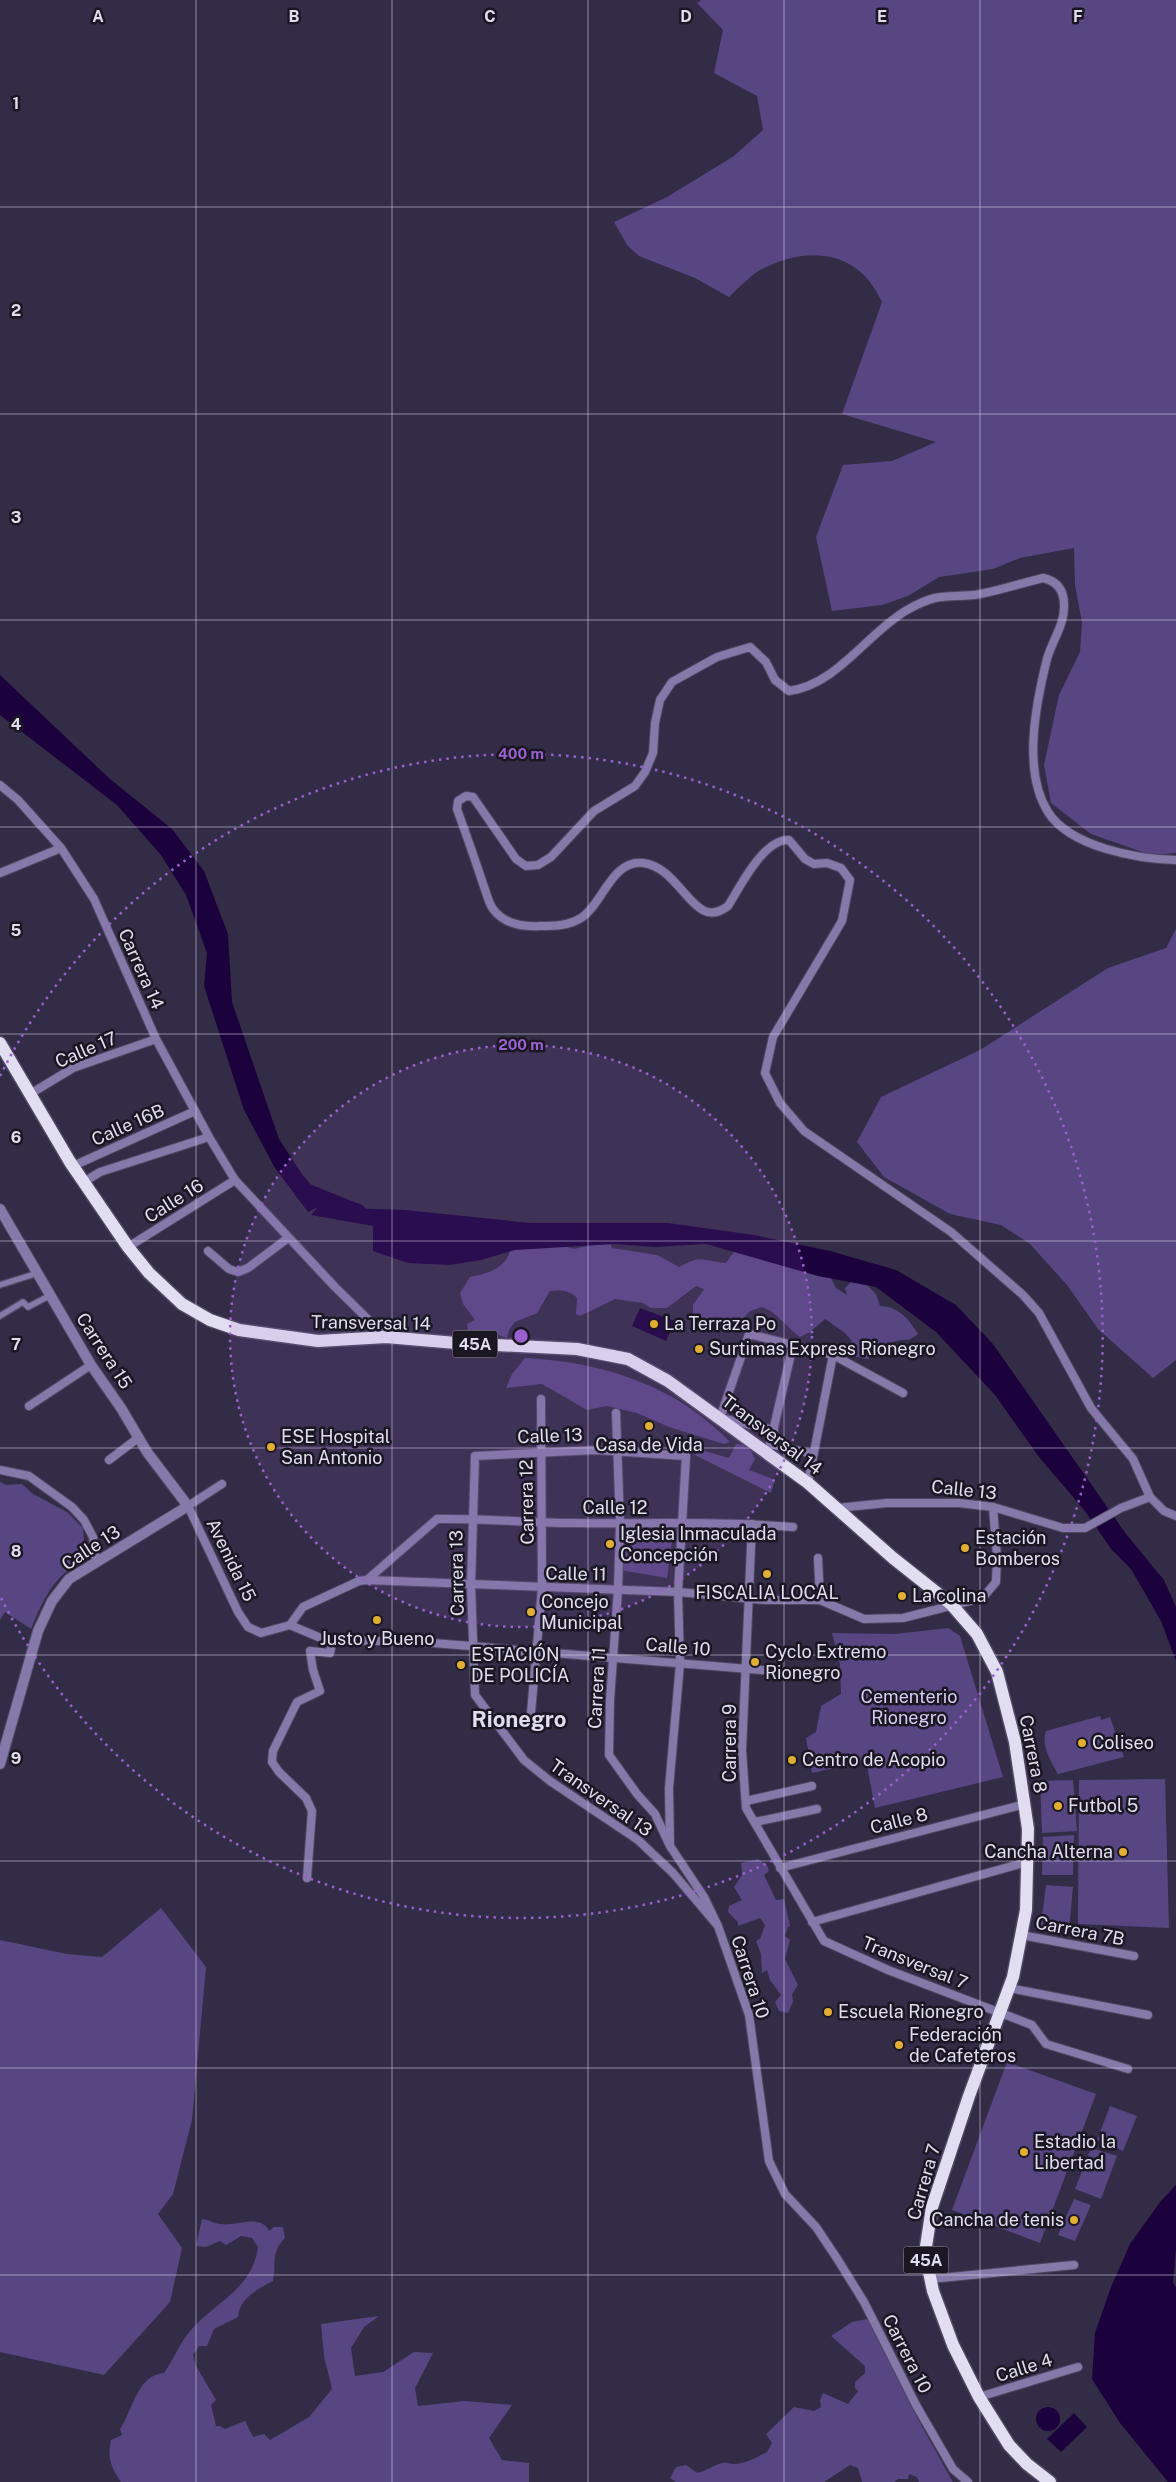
<svg xmlns="http://www.w3.org/2000/svg" width="1176" height="2482" viewBox="0 0 1176 2482" font-family="'Public Sans',sans-serif">
<rect width="100%" height="100%" fill="#332c47"/>
<!-- green -->
<g fill="#574682">
<path d="M701,0h475v853l-25,2 -60,-21 -40,-31 -7,-38 15,-70 21,-43 2,-30 -7,-37 -1,-37 -54,10 -27,11 -54,8 -31,19 -26,9 -50,6 -16,-74 27,-72 49,-4 44,-19 -94,-28 40,-112c-23,-51 -71,-57 -118,-34 -13,6 -25,20 -35,29l-34,-19 -56,-22 -12,-11 -13,-23 53,-25 67,-41 29,-26 -6,-34 -43,-23 9,-43 -26,-27z"/>
<polygon points="1176,929 1176,1360 1153,1378 1098,1329 1067,1285 1030,1244 1001,1225 950,1214 884,1177 857,1142 881,1097 980,1050 1108,968 1166,948"/>
<path d="M590,1238l19,2 3,8 45,7 22,12c25,-13 21,-6 47,-4l8,-11 11,-5 86,31 5,10 11,7 -2,-7 6,-6 10,-3 15,15 4,12c19,1 28,12 38,28l-9,6c-17,-2 -28,9 -41,19l-23,-4 -2,-7 9,-7 -7,-8 -20,-14 -15,13 -10,5c-14,-10 -22,-24 -38,-30l-12,4 -18,20 -39,-16v-10l11,-16 -8,-3 -29,22h-16l-8,-5 -28,-4 -35,17 -4,-2 1,-16c-7,-8 -18,-8 -27,-7l-13,22 -22,9 -6,8 -2,8 -11,-4 -13,5 -14,1 -2,-16 8,-4 -12,-16 -3,-11 10,-16c16,-3 35,-8 40,-26l11,-5 46,1 7,2 13,-3z"/>
<path d="M525,1358c77,4 151,27 205,84l-6,2 -55,-17 -32,-14 -30,-7 -20,4 -45,-26 -36,4 6,-14z"/>
<polygon points="736,1444 748,1445 755,1459 749,1470 775,1480 771,1493 695,1455 697,1449 729,1458"/>
<path d="M0,1482l6,3 16,-1 11,10 34,18 16,16 2,30c-32,20 -40,37 -54,71l-26,-17 -5,8z"/>
<polygon points="619,1530 673,1534 667,1578 620,1570"/>
<polygon points="948,1628 960,1636 1003,1777 875,1808 866,1761 812,1773 806,1738 816,1732 821,1706 841,1694 840,1665 832,1633 895,1634"/>
<path d="M1100,1716l1,4 9,-3 14,40 -66,17c-7,-12 -17,-29 -12,-43z"/>
<polygon points="1165,1779 1169,1928 1078,1924 1079,1780"/>
<polygon points="1073,1780 1077,1831 1042,1833 1040,1781"/>
<polygon points="1074,1835 1073,1875 1042,1875 1043,1837"/>
<polygon points="758,1859 767,1865 769,1871 764,1875 776,1900 784,1899 790,1926 788,1927 785,1936 790,1940 785,1959 798,1985 792,1994 793,2002 788,2013 779,2011 775,2002 781,1995 770,1980 767,1970 762,1973 761,1954 756,1941 760,1939 765,1925 760,1918 738,1926 738,1922 728,1912 729,1906 742,1900 734,1887 742,1875 741,1863"/>
<polygon points="1046,1885 1073,1887 1069,1930 1041,1926"/>
<polygon points="161,1908 206,1967 192,2120 173,2194 158,2214 182,2248 170,2302 104,2375 0,2352 0,1940 67,1954 102,1957"/>
<polygon points="1007,2062 1096,2094 1040,2243 952,2210"/>
<polygon points="1110,2106 1137,2116 1123,2151 1097,2140"/>
<polygon points="1091,2148 1117,2156 1101,2199 1075,2189"/>
<polygon points="1074,2199 1091,2205 1075,2241 1058,2235"/>
<path d="M202,2219c8,1 13,5 19,5 14,3 40,-11 48,7l5,-4h9l2,11c-15,15 -8,25 -12,43 -15,8 -34,17 -35,36l-24,12 -7,17h-8l-6,9 3,11 20,34 -5,5 5,21h4l5,3 20,-8 8,16 11,-3 6,6 39,-23 23,-28 -8,-33 -3,-32 58,-8 -15,11 -13,21 4,28 28,-4 31,-20 19,1 -18,35 3,18 47,-5 47,4 -23,33 13,22 27,3v19h-408c-10,-15 -14,-24 -10,-42l11,-5 -2,-6c13,-19 17,-54 44,-56 10,-14 16,-31 27,-43 25,-29 61,-40 67,-83l-6,-9 -11,-2 -15,9 -6,-4 -14,6 -10,-1z"/>
<path d="M867,2319l9,8c19,55 49,104 77,155h-34l-2,-5 -8,-3 -1,5h-10l-4,3h-32l-4,-14 -8,-3 -26,17h-148l-6,-4 6,-11 10,-2 11,8c10,-2 16,-8 25,-10 5,-1 8,1 12,1 11,0 23,-7 33,-12l5,-9 -6,-9 28,-27 20,4 7,-4 -1,-7 3,-7 25,11 10,-13 -3,-3v-6l10,-9v-7l-34,-30 21,-14z"/>
</g>
<!-- water -->
<g fill="#1b023d">
<polygon points="0,675 110,779 172,829 204,871 228,934 232,1002 279,1139 302,1174 325,1202 349,1208 405,1210 531,1223 668,1223 754,1235 830,1251 896,1270 956,1305 993,1344 1126,1534 1164,1580 1176,1607 1176,1661 1161,1621 1131,1569 1111,1549 1085,1511 1039,1457 995,1395 936,1332 876,1287 818,1276 706,1244 655,1247 615,1244 515,1250 481,1260 450,1265 408,1263 373,1251 373,1226 311,1215 318,1207 308,1212 275,1168 244,1110 204,986 207,953 186,895 161,855 117,805 0,715"/>
<polygon points="640,1308 675,1321 666,1341 632,1326"/>
<polygon points="1176,2185 1176,2248 1173,2283 1176,2287 1176,2482 1168,2482 1120,2423 1092,2379 1095,2333 1111,2287 1130,2244 1160,2202"/>
<circle cx="1048" cy="2419" r="12"/>
<polygon points="1074,2413 1087,2427 1061,2452 1047,2439"/>
</g>
<g fill="none" stroke-linecap="round" stroke-linejoin="round">
<!-- river -->
<polyline stroke="#1b023d" stroke-width="18" points="303,1191 358,1213"/>
<!-- pedestrian casing -->
<g stroke="#4f4862" stroke-width="8">
<g id="pedestrian">
<polyline points="0,1285 38,1273"/>
<polyline points="0,1316 23,1302 28,1307 49,1296"/>
</g>
</g>
<!-- minor casing -->
<g stroke="#4f4862" stroke-width="10">
<g id="minor">
<polyline points="0,785 18,800 61,848 94,899 156,1039 209,1137 235,1180 335,1287 386,1337"/>
<path d="M1176,860c-39,-1 -106,-13 -128,-48 -26,-41 -12,-109 -1,-153 5,-18 18,-35 17,-54 0,-15 -7,-24 -21,-27 -21,5 -42,12 -63,16 -15,3 -31,1 -45,4 -9,2 -21,8 -28,12 -41,24 -69,74 -118,81l-14,-11 -9,-18 -16,-15 -33,10 -45,25 -12,18 -5,23 -2,30 -8,19 -10,14 -41,25 -43,46 -13,8 -12,1 -10,-7 -43,-62 -7,-1 -8,5 -1,8c9,25 18,50 26,75 3,7 5,18 10,25 11,15 30,18 47,17 14,0 28,0 41,-8 22,-14 30,-58 62,-55 40,5 50,70 85,43 12,-19 36,-68 61,-66l16,19 9,5 13,-1 14,5 9,12 -8,41 -69,116 -8,36 15,30 24,28 147,101 72,63 16,18 52,95 42,51 17,38 14,14 12,5"/>
<polyline points="0,873 61,848"/>
<polyline points="30,1094 73,1068 156,1039"/>
<polyline points="73,1166 195,1111"/>
<polyline points="84,1182 100,1172 209,1137"/>
<polyline points="128,1247 235,1180"/>
<polyline points="208,1251 229,1269 238,1272 248,1268 288,1238"/>
<polyline points="793,1345 770,1444 813,1454"/>
<polyline points="29,1406 91,1365"/>
<polyline points="616,1413 620,1524 618,1590 610,1700 609,1755 637,1794 655,1814 669,1844"/>
<polyline points="774,1430 720,1418 749,1334 833,1355 903,1393"/>
<polyline points="109,1460 138,1438"/>
<polyline points="0,1470 29,1476 72,1507 84,1520 93,1537 96,1562"/>
<polyline points="808,1483 833,1355"/>
<polyline points="222,1484 188,1506 238,1612 248,1627 261,1633 290,1625"/>
<polyline points="837,1508 887,1503 959,1503 993,1507 1063,1528 1085,1528 1121,1508 1150,1497"/>
<polyline points="752,1524 742,1750 746,1808 824,1941 888,1970 1032,2025 1046,2044 1128,2069"/>
<polyline points="818,1558 820,1600"/>
<path d="M367,1580l70,-61c46,-1 91,4 136,4 74,1 147,-2 220,4"/>
<polyline points="290,1625 303,1607 359,1581 367,1580 678,1592 765,1600 820,1600 864,1619 903,1618 970,1601 985,1595 996,1582 997,1557 993,1507"/>
<polyline points="290,1625 323,1639 333,1640 421,1642 811,1674"/>
<polyline points="530,1724 542,1588 541,1399"/>
<polyline points="746,1801 812,1786"/>
<polyline points="755,1822 817,1809"/>
<polyline points="780,1868 1025,1804"/>
<polyline points="307,1878 312,1811 306,1798 279,1772 272,1762 273,1751 297,1702 320,1691 313,1670 310,1651 330,1653 333,1640"/>
<polyline points="812,1922 1027,1862"/>
<polyline points="718,1926 673,1873 638,1840 550,1781 524,1760 475,1695 471,1585 475,1456 596,1450 686,1456 678,1592 680,1664 669,1788 670,1846 704,1897 718,1926 749,2015 769,2161 785,2194 816,2227 838,2260 864,2302 916,2405 953,2469 968,2482"/>
<polyline points="1021,1935 1134,1956"/>
<polyline points="1009,1988 1148,2015"/>
<polyline points="930,2279 1074,2265"/>
<polyline points="979,2397 1078,2367"/>
</g>
</g>
<!-- tertiary casing -->
<g stroke="#4f4862" stroke-width="12">
<polyline id="tertiary" points="0,1209 91,1365 121,1408 147,1452 188,1506 69,1579 52,1601 38,1631 0,1764"/>
</g>
<!-- trunk casing -->
<g stroke="#4f4862" stroke-width="15">
<polyline id="trunk" points="0,1043 70,1162 128,1247 149,1273 182,1304 210,1320 239,1330 318,1341 386,1337 456,1343 577,1349 628,1359 668,1381 808,1483 893,1558 951,1604 977,1634 997,1672 1015,1742 1028,1829 1026,1910 1013,1977 969,2096 932,2207 925,2253 933,2291 953,2345 979,2397 1009,2445 1027,2464 1050,2482"/>
</g>
<!-- pedestrian -->
<use href="#pedestrian" stroke="#8479a8" stroke-width="5.5"/>
<!-- minor -->
<use href="#minor" stroke="#8479a8" stroke-width="8"/>
<!-- tertiary -->
<use href="#tertiary" stroke="#8479a8" stroke-width="10"/>
<!-- trunk -->
<use href="#trunk" stroke="#e2def2" stroke-width="12"/>
</g>
<!-- grid -->
<path fill="none" stroke="#e0ddee" stroke-width="1" stroke-opacity="0.55" d="M196,0v2482M392,0v2482M588,0v2482M784,0v2482M980,0v2482M0,207h1176M0,414h1176M0,620h1176M0,827h1176M0,1034h1176M0,1241h1176M0,1448h1176M0,1655h1176M0,1861h1176M0,2068h1176M0,2275h1176"/>
<!-- distance rings -->
<circle cx="521" cy="1336" r="291" fill="#9961cd" fill-opacity=".12"/>
<g fill="none" stroke="#9961cd" stroke-width="2.5" stroke-dasharray="2.5 5">
<circle cx="521" cy="1336" r="291"/>
<path d="M0 1076A582 582 0 1 1 0 1596"/>
</g>
<!-- markers -->
<g fill="#e2af34" stroke="#1a1723" stroke-width="2">
<circle cx="654" cy="1324" r="5"/>
<circle cx="699" cy="1349" r="5"/>
<circle cx="649" cy="1426" r="5"/>
<circle cx="271" cy="1447" r="5"/>
<circle cx="610" cy="1544" r="5"/>
<circle cx="965" cy="1548" r="5"/>
<circle cx="767" cy="1574" r="5"/>
<circle cx="902" cy="1596" r="5"/>
<circle cx="531" cy="1612" r="5"/>
<circle cx="377" cy="1620" r="5"/>
<circle cx="755" cy="1662" r="5"/>
<circle cx="461" cy="1665" r="5"/>
<circle cx="1082" cy="1743" r="5"/>
<circle cx="792" cy="1760" r="5"/>
<circle cx="1058" cy="1806" r="5"/>
<circle cx="1123" cy="1852" r="5"/>
<circle cx="828" cy="2012" r="5"/>
<circle cx="899" cy="2045" r="5"/>
<circle cx="1024" cy="2152" r="5"/>
<circle cx="1074" cy="2220" r="5"/>
</g>
<g text-anchor="middle" stroke-width="5" stroke-linejoin="round" paint-order="stroke">
<!-- shield labels -->
<g fill="#1a1723" stroke="#a5a2b1" stroke-width="1">
<rect x="452.5" y="1330.5" width="45" height="27" rx="4"/>
<rect x="903.5" y="2246.5" width="45" height="27" rx="4"/>
</g>
<g font-size="16" font-weight="bold" fill="#e0ddee">
<text x="475" y="1350">45A</text>
<text x="926" y="2266">45A</text>
</g>
<!-- street labels -->
<g font-size="18" fill="#e0ddee" stroke="#1a1723">
<text transform="translate(141 969) rotate(66)" y="6">Carrera 14</text>
<text transform="translate(86 1050) rotate(-23)" y="6">Calle 17</text>
<text transform="translate(128 1125) rotate(-24)" y="6">Calle 16B</text>
<text transform="translate(174 1201) rotate(-32)" y="6">Calle 16</text>
<text transform="translate(371 1323) rotate(1)" y="6">Transversal 14</text>
<text transform="translate(104 1351) rotate(57)" y="6">Carrera 15</text>
<text transform="translate(772 1435) rotate(37)" y="6">Transversal 14</text>
<text transform="translate(550 1436) rotate(-2)" y="6">Calle 13</text>
<text transform="translate(964 1490) rotate(6)" y="6">Calle 13</text>
<text transform="translate(527 1502) rotate(-91)" y="6">Carrera 12</text>
<text x="615" y="1514">Calle 12</text>
<text transform="translate(91 1548) rotate(-33)" y="6">Calle 13</text>
<text transform="translate(231 1560) rotate(64)" y="6">Avenida 15</text>
<text transform="translate(457 1573) rotate(-91)" y="6">Carrera 13</text>
<text transform="translate(576 1574) rotate(1)" y="6">Calle 11</text>
<text transform="translate(678 1647) rotate(5)" y="6">Calle 10</text>
<text transform="translate(597 1688) rotate(-87)" y="6">Carrera 11</text>
<text transform="translate(730 1743) rotate(-90)" y="6">Carrera 9</text>
<text transform="translate(1033 1754) rotate(79)" y="6">Carrera 8</text>
<text transform="translate(601 1798) rotate(35)" y="6">Transversal 13</text>
<text transform="translate(899 1821) rotate(-14)" y="6">Calle 8</text>
<text transform="translate(1080 1931) rotate(11)" y="6">Carrera 7B</text>
<text transform="translate(915 1963) rotate(22)" y="6">Transversal 7</text>
<text transform="translate(750 1977) rotate(72)" y="6">Carrera 10</text>
<text transform="translate(924 2182) rotate(-74)" y="6">Carrera 7</text>
<text transform="translate(907 2354) rotate(63)" y="6">Carrera 10</text>
<text transform="translate(1024 2368) rotate(-17)" y="6">Calle 4</text>
</g>
<!-- poi labels -->
<g font-size="18" fill="#e0ddee" stroke="#1a1723" text-anchor="start">
<text x="664" y="1330">La Terraza Po</text>
<text x="709" y="1355">Surtimas Express Rionegro</text>
<text x="281" y="1443">ESE Hospital<tspan x="281" dy="21">San Antonio</tspan></text>
<text x="649" y="1451" text-anchor="middle">Casa de Vida</text>
<text x="620" y="1540">Iglesia Inmaculada<tspan x="620" dy="21">Concepción</tspan></text>
<text x="975" y="1544">Estación<tspan x="975" dy="21">Bomberos</tspan></text>
<text x="767" y="1599" text-anchor="middle">FISCALIA LOCAL</text>
<text x="912" y="1602">La colina</text>
<text x="541" y="1608">Concejo<tspan x="541" dy="21">Municipal</tspan></text>
<text x="377" y="1645" text-anchor="middle">Justo y Bueno</text>
<text x="765" y="1658">Cyclo Extremo<tspan x="765" dy="21">Rionegro</tspan></text>
<text x="471" y="1661">ESTACIÓN<tspan x="471" dy="21">DE POLICÍA</tspan></text>
<text x="1092" y="1749">Coliseo</text>
<text x="802" y="1766">Centro de Acopio</text>
<text x="1068" y="1812">Futbol 5</text>
<text x="1113" y="1858" text-anchor="end">Cancha Alterna</text>
<text x="838" y="2018">Escuela Rionegro</text>
<text x="909" y="2041">Federación<tspan x="909" dy="21">de Cafeteros</tspan></text>
<text x="1034" y="2148">Estadio la<tspan x="1034" dy="21">Libertad</tspan></text>
<text x="1064" y="2226" text-anchor="end">Cancha de tenis</text>
</g>
<!-- park labels -->
<g font-size="18" fill="#d4ccf2" stroke="#1a1723">
<text x="909" y="1703">Cementerio<tspan x="909" dy="21">Rionegro</tspan></text>
</g>
<!-- district labels -->
<g font-size="22" font-weight="bold" fill="#e0ddee" stroke="#1a1723">
<text x="519" y="1727">Rionegro</text>
</g>
</g>
<g font-size="16" text-anchor="middle" font-weight="bold" fill="#e0ddee" stroke="#1a1723" stroke-width="5" stroke-linejoin="round" paint-order="stroke">
<text x="98" y="22">A</text>
<text x="294" y="22">B</text>
<text x="490" y="22">C</text>
<text x="686" y="22">D</text>
<text x="882" y="22">E</text>
<text x="1078" y="22">F</text>
<text x="16" y="109">1</text>
<text x="16" y="316">2</text>
<text x="16" y="523">3</text>
<text x="16" y="730">4</text>
<text x="16" y="936">5</text>
<text x="16" y="1143">6</text>
<text x="16" y="1350">7</text>
<text x="16" y="1557">8</text>
<text x="16" y="1764">9</text>
</g>
<circle cx="521" cy="1336" r="8" fill="#9961cd" stroke="#1a1723" stroke-width="2.5"/>
<g font-size="15" text-anchor="middle" font-weight="bold" fill="#9961cd" stroke="#1a1723" stroke-width="5" stroke-linejoin="round" paint-order="stroke">
<text x="521" y="759">400 m</text>
<text x="521" y="1050">200 m</text>
</g>
</svg>
